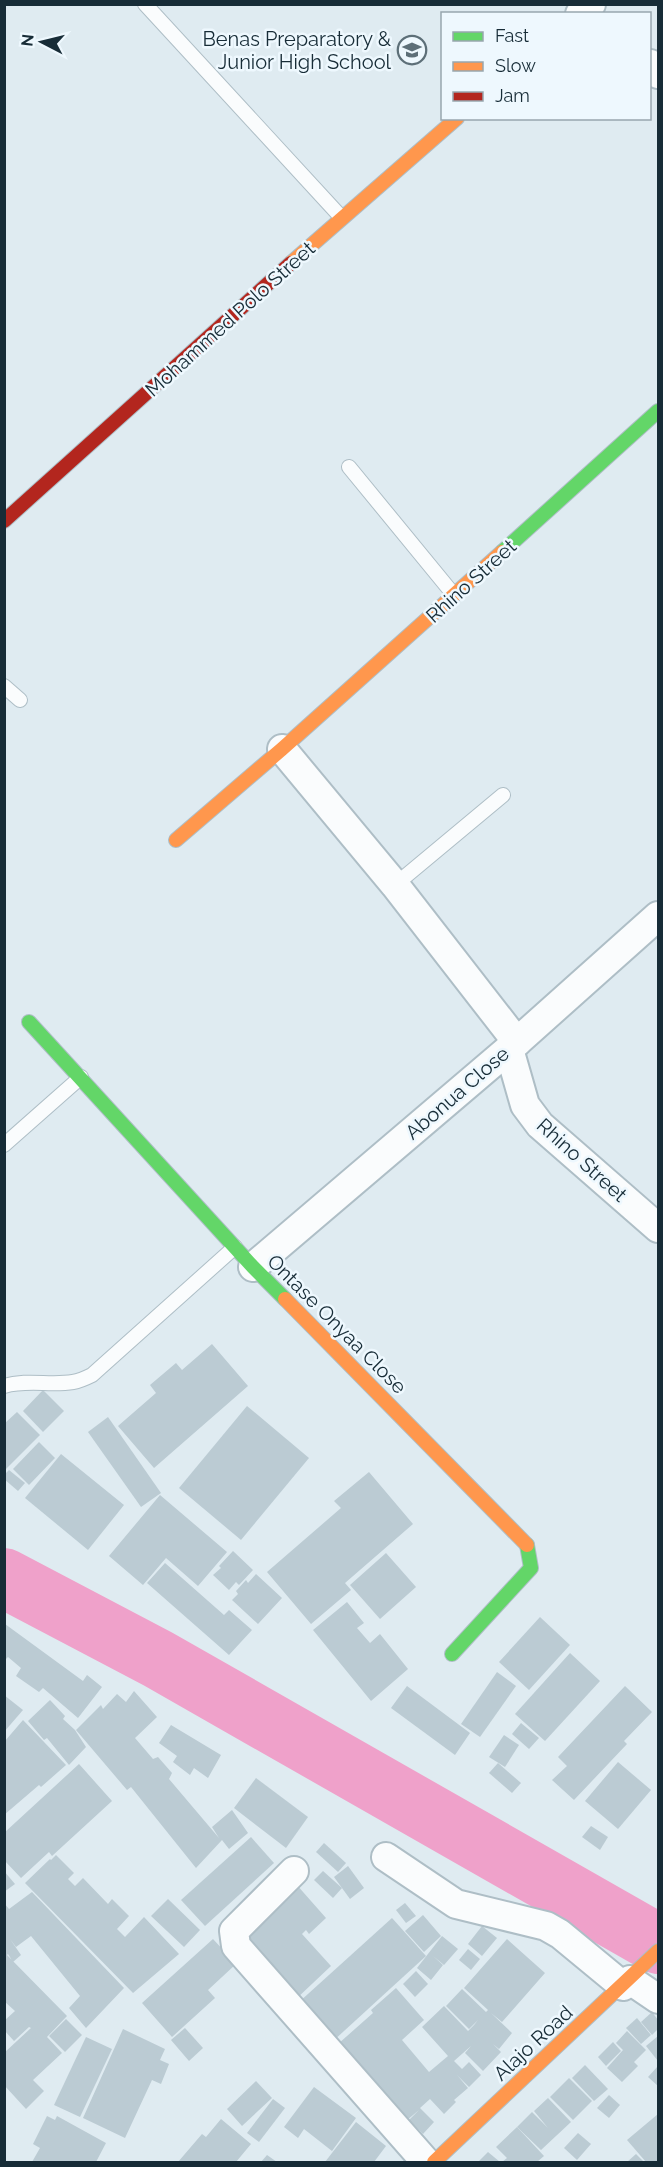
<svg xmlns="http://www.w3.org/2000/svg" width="663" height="2167" viewBox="0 0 663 2167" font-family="Raleway,sans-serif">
<rect width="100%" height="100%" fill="#dfebf1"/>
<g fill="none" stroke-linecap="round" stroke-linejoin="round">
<!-- river -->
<polyline stroke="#efa1ca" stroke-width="60" points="4,1578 158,1659 658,1944"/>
</g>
<!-- building -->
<g fill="#bbcbd3">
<polygon points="212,1344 248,1386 154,1468 118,1426 156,1393 150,1385 176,1363 182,1370"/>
<polygon points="43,1390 64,1411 43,1432 23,1411"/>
<polygon points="247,1406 309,1458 241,1540 179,1488"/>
<polygon points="17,1412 40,1435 4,1471 4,1424"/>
<polygon points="108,1417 161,1493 141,1507 88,1432"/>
<polygon points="39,1442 55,1458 29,1485 13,1469"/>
<polygon points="61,1454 124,1505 88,1550 25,1498"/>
<polygon points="9,1470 25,1483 18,1491 4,1479 4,1475"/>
<polygon points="369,1472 413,1524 345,1583 351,1590 311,1624 267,1572 341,1508 334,1501"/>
<polygon points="160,1495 227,1552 198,1586 166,1558 143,1585 109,1556"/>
<polygon points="233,1551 253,1570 239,1585 236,1582 229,1590 213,1575 221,1568 219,1566"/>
<polygon points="386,1553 416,1587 380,1619 350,1585"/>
<polygon points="165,1563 224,1615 229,1610 252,1630 229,1655 147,1583"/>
<polygon points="256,1574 282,1598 258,1624 232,1600 238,1594 236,1591 246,1580 248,1583"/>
<polygon points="347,1602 364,1623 357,1628 370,1643 380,1634 408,1669 371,1701 313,1630"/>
<polygon points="540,1617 570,1645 529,1690 499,1662"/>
<polygon points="5,1624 83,1681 87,1675 102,1687 78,1718 43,1688 39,1692 16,1676 21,1668 8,1657 4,1661"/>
<polygon points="570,1653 600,1681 545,1741 515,1714"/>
<polygon points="497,1672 516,1686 480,1737 461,1724"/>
<polygon points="407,1686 470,1733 455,1755 391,1708"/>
<polygon points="625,1686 652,1712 624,1741 627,1744 574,1800 552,1780 567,1766 558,1757"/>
<polygon points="134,1691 157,1717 135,1738 153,1759 158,1757 172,1773 169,1779 219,1838 212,1827 232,1810 248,1833 229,1849 222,1840 196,1868 131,1787 127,1790 76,1730 101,1705 103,1709 117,1694 126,1702"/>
<polygon points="4,1695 23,1710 4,1732"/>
<polygon points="50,1700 65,1716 63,1719 75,1730 86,1747 69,1765 47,1738 44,1740 28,1721"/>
<polygon points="23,1720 66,1765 41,1787 39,1785 4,1815 5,1741"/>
<polygon points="521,1723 539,1738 529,1749 512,1734"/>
<polygon points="171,1725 221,1755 208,1778 194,1768 190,1775 173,1762 177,1756 159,1743"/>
<polygon points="504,1735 519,1745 505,1767 489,1757"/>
<polygon points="618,1762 651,1790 618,1829 585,1801"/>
<polygon points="498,1763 521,1783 512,1793 489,1773"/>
<polygon points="79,1764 112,1801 52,1856 49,1852 21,1878 4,1860 4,1833"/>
<polygon points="256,1778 308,1817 286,1848 234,1808"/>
<polygon points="591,1826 608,1837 600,1850 582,1837"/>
<polygon points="251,1837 274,1863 205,1926 181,1900"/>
<polygon points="324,1843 346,1863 338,1872 316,1852"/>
<polygon points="56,1855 74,1873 68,1879 75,1886 83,1878 108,1904 112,1899 129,1916 117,1929 125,1937 144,1917 179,1954 133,1993 25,1883 50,1859 51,1860"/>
<polygon points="348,1866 364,1888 350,1899 334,1877"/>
<polygon points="4,1871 15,1884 4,1892"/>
<polygon points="323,1871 342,1888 333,1898 314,1880"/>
<polygon points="296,1884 326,1918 309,1934 306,1930 302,1934 331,1966 295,2000 235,1933"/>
<polygon points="32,1892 124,1988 86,2028 69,2008 80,1996 31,1936 16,1947 10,1939 21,1955 13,1962 8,1954 7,1955 67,2016 47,2037 62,2053 33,2080 44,2091 26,2109 4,2085 4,2053 31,2028 29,2027 14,2041 4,2030 4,2021 15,2011 4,2001 4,1903 9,1909"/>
<polygon points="168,1899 200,1930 184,1947 151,1916"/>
<polygon points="405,1903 416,1916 406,1923 396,1910"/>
<polygon points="423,1915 441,1936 424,1952 405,1931"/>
<polygon points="392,1918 426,1956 332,2042 298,2003"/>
<polygon points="482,1926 497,1938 482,1956 468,1944"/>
<polygon points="442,1936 458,1949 444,1965 433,1956 443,1965 431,1980 417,1968"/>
<polygon points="213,1939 236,1964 208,1990 215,1998 172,2037 142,2003"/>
<polygon points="507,1939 545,1973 502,2022 491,2013 512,2033 499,2049 493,2044 501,2052 483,2071 465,2053 471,2046 454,2061 462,2069 469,2062 481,2075 469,2087 457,2075 468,2088 454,2100 456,2102 444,2114 430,2099 420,2108 434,2122 423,2134 409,2120 419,2110 406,2121 338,2044 373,2013 371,2010 396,1988 424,2020 402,2040 429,2072 448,2056 422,2027 444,2006 468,2031 474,2025 478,2020 469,2029 446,2006 462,1989 486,2012 488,2010 464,1988"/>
<polygon points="468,1949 480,1959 471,1970 459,1960"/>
<polygon points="416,1971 428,1984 415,1997 403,1984"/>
<polygon points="652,2012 658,2020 658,2029 652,2035 641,2022"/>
<polygon points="637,2018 651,2035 641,2044 626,2028"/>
<polygon points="66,2019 82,2035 65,2052 49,2036"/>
<polygon points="185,2028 203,2048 189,2061 171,2040"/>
<polygon points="123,2029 165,2049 160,2060 169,2064 161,2084 152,2080 125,2138 83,2118"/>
<polygon points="627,2031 646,2050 634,2062 638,2066 622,2082 607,2068 623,2050 616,2043"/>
<polygon points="658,2036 658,2061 646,2046"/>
<polygon points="86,2037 112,2049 80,2117 54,2105"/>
<polygon points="613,2042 621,2051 606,2066 598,2057"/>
<polygon points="585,2065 608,2089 594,2101 572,2078"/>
<polygon points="658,2066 658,2086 648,2077"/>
<polygon points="569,2078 592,2101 573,2120 550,2097"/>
<polygon points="256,2081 272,2098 242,2126 227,2109"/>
<polygon points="314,2087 356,2118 332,2151 304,2129 298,2138 284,2127"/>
<polygon points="609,2095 620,2105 609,2118 597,2108"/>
<polygon points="548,2098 571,2122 541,2150 517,2127 532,2112 548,2128 534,2111"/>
<polygon points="273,2099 285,2108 259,2142 247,2133"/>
<polygon points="658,2114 658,2162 646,2162 627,2140"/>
<polygon points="47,2116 55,2120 57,2116 106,2143 96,2162 32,2162 40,2148 33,2144"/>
<polygon points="221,2119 251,2144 236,2162 178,2162 202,2134 206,2137"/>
<polygon points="356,2122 386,2146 374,2162 325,2162"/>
<polygon points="517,2127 544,2156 537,2162 502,2162 507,2158 496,2147"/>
<polygon points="578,2133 591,2144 577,2160 564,2148"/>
<polygon points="488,2152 500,2162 478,2162"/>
<polygon points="636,2154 644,2162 627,2162"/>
<polygon points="267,2155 277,2162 261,2162"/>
</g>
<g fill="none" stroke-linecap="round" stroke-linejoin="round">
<!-- lane casing -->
<g stroke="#aebec6" stroke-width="16">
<g id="lane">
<polyline points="145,4 341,217"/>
<polyline points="349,467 454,595"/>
<polyline points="4,686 20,700"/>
<polyline points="395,885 503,795"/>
<polyline points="4,1145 81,1077"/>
<path d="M4,1386c24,-7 46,0 69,-4 6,-1 13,-4 19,-7l143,-128"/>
</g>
</g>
<!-- street casing -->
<g stroke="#aebec6" stroke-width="32">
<g id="street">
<polyline points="580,14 591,4"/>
<polyline points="650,64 658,74"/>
<polyline points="282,749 395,885 517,1042"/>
<polyline points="509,1049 525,1105 540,1125 658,1228"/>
<polyline points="253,1267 509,1049 658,916"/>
<polyline points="386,1857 456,1904 546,1926 560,1934 623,1986"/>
<polyline points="294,1871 234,1931 236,1946 426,2162"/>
<polyline points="630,1980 658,1999"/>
</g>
</g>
<!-- fast casing -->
<g stroke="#aebec6" stroke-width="16">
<g id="fast">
<polyline points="502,552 658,411"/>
<polyline points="29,1022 253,1267 285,1299"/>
<polyline points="452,1654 531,1568 527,1545"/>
</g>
</g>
<!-- slow casing -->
<g stroke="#aebec6" stroke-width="16">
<g id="slow">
<polyline points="291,263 457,118"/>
<polyline points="176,840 282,749 502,552"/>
<polyline points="285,1299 527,1545"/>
<polyline points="434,2162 658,1951"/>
</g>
</g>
<!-- jam casing -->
<g stroke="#aebec6" stroke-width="16">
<polyline id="jam" points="4,521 291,263"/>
</g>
<!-- lane -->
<use href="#lane" stroke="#fafcfd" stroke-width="14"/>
<!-- street -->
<use href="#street" stroke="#fafcfd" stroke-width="28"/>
<!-- fast -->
<use href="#fast" stroke="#63d668" stroke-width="14"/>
<!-- slow -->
<use href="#slow" stroke="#ff974d" stroke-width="14"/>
<!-- jam -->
<use href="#jam" stroke="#b3261e" stroke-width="14"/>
</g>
<!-- icons -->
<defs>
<g id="school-ring" transform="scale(1.5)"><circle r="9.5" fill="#eef8fe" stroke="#5d6f78" stroke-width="1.5"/><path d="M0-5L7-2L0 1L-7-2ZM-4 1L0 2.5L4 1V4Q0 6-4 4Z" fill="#5d6f78"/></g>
</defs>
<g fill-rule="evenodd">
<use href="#school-ring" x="412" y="50"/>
</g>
<g text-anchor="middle" stroke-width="5" stroke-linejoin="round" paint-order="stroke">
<!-- poi labels -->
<g font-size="20" fill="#172c37" stroke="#eef8fe" text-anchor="end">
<text x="391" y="46">Benas Preparatory &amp;<tspan x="391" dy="23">Junior High School</tspan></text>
</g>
<!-- street labels -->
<g font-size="20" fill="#172c37" stroke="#eef8fe">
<text transform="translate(230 319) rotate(-42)" y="7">Mohammed Polo Street</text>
<text transform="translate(471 581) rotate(-42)" y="7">Rhino Street</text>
<text transform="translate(457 1093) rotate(-41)" y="7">Abonua Close</text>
<text transform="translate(582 1160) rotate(42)" y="7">Rhino Street</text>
<text transform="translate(337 1324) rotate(45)" y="7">Ontase Onyaa Close</text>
<text transform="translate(533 2043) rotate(-43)" y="7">Alajo Road</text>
</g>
</g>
<!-- border -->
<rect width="663" height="2167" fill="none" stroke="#172c37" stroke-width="12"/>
<!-- legend -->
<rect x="441" y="12" width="210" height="108" fill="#eef8fe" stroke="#98a6ae" stroke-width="1.5"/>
<rect x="453" y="32" width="30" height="9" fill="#63d668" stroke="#98a6ae" stroke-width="1.5"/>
<text x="495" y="42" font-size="18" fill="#172c37">Fast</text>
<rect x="453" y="62" width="30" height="9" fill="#ff974d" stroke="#98a6ae" stroke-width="1.5"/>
<text x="495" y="72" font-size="18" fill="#172c37">Slow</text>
<rect x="453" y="92" width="30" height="9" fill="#b3261e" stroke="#98a6ae" stroke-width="1.5"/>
<text x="495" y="102" font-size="18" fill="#172c37">Jam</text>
<!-- north arrow -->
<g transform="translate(42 42) rotate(277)" stroke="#eef8fe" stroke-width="4.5" paint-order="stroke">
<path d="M0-4.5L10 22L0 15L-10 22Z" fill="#172c37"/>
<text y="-9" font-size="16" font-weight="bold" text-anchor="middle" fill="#172c37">N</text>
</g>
</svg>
